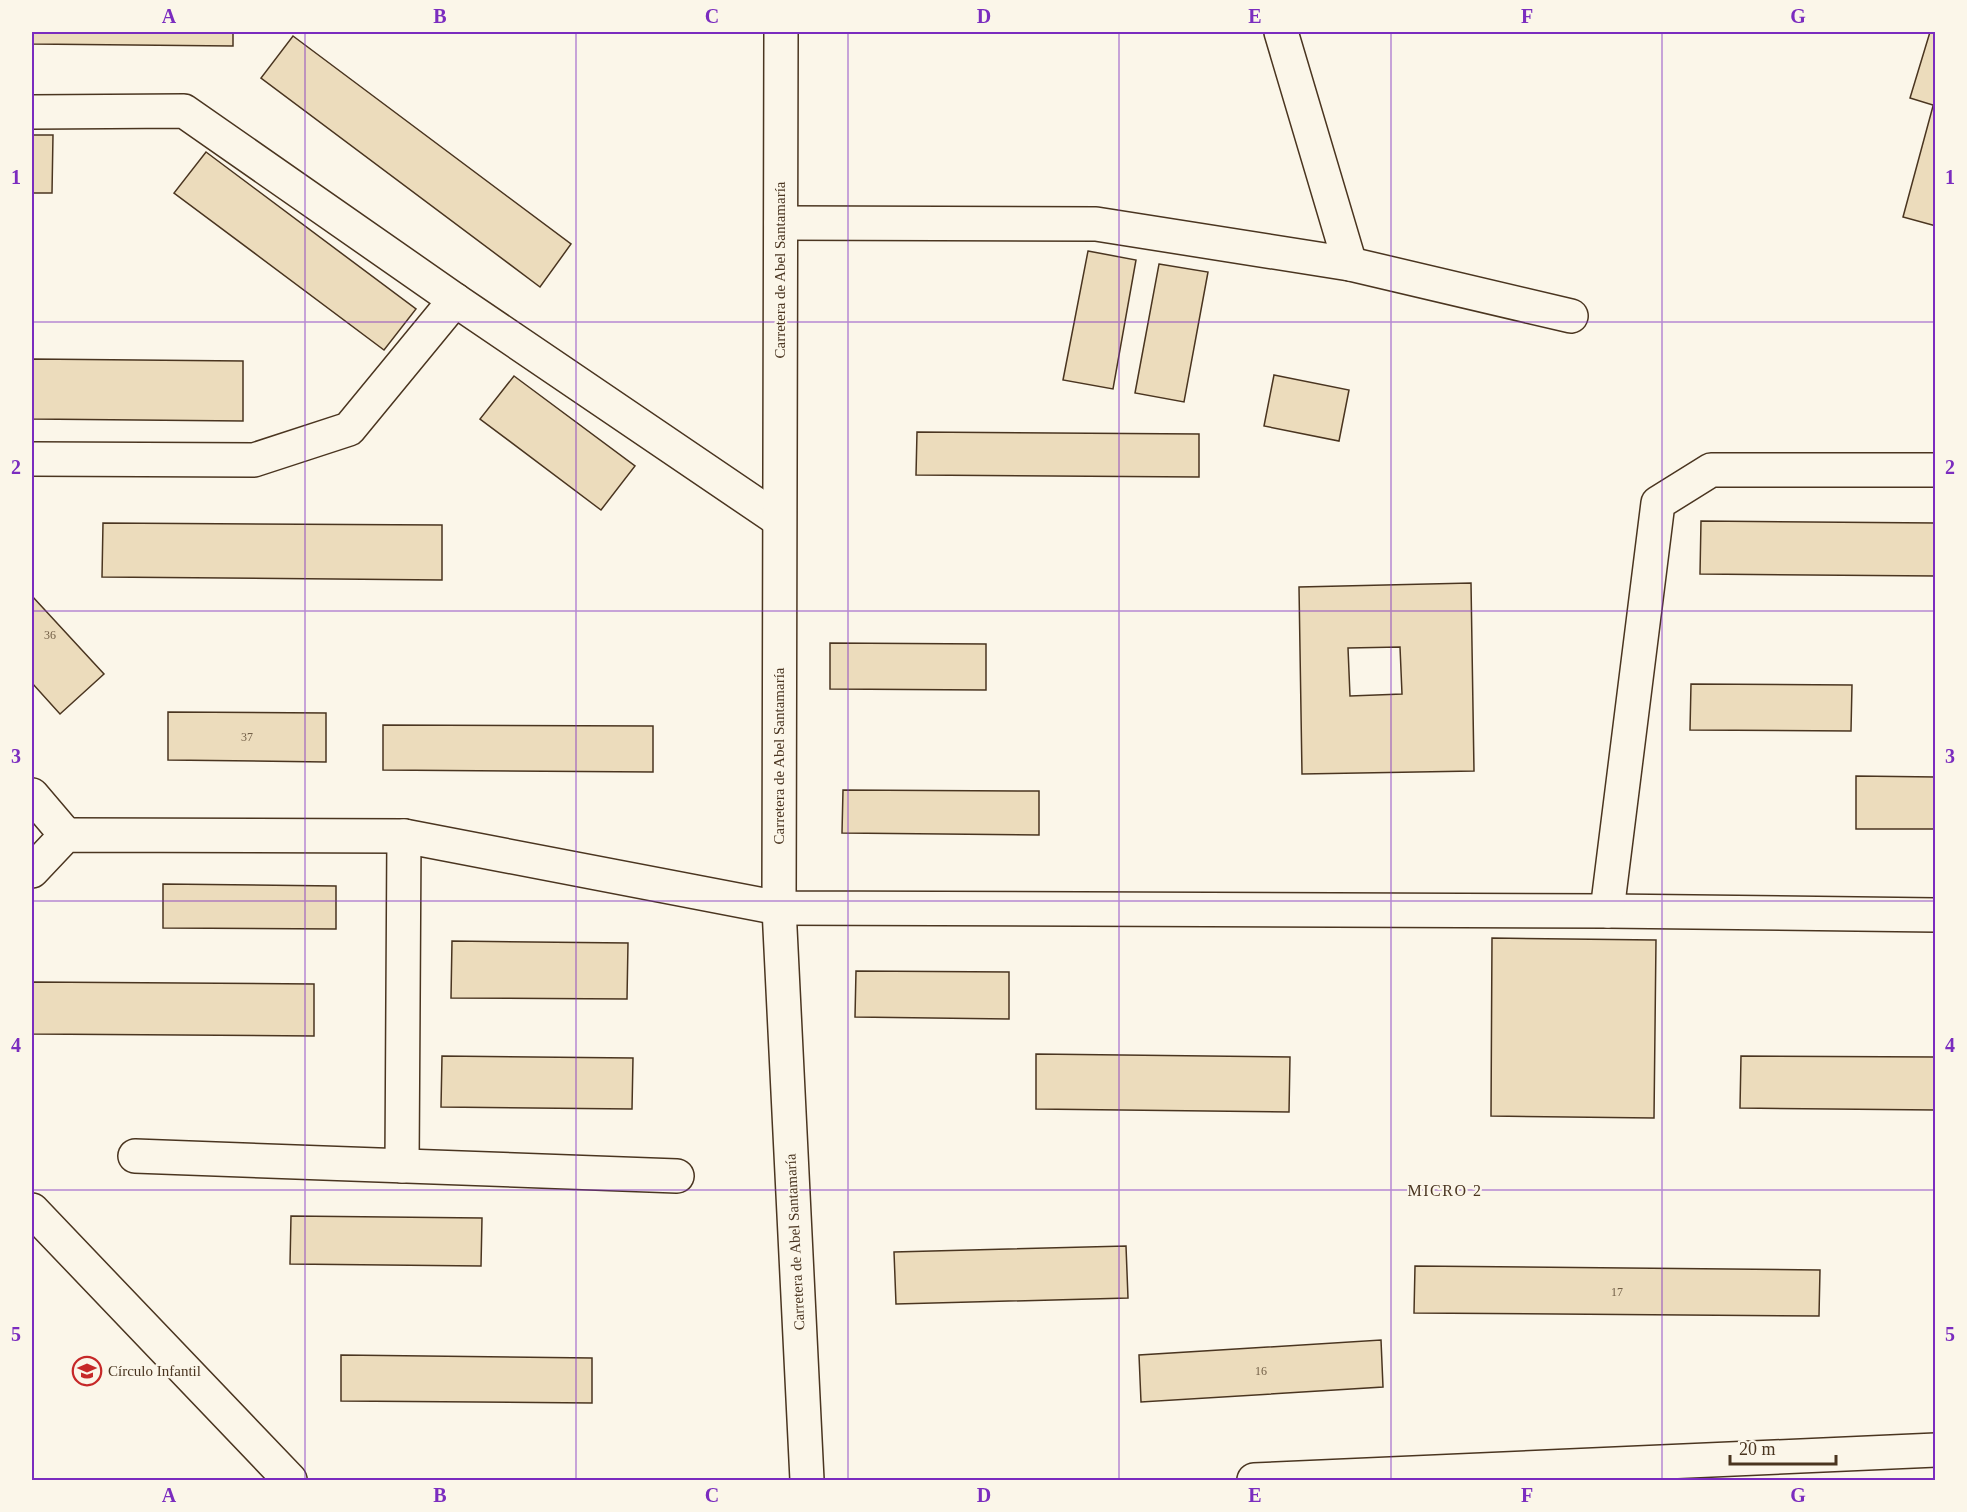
<svg xmlns="http://www.w3.org/2000/svg" width="1967" height="1512" viewBox="0 0 1967 1512" font-family="'Times New Roman',serif">
<rect width="100%" height="100%" fill="#fbf6e9"/>
<!-- building -->
<g fill="#ecdcbc" stroke="#4a3520" stroke-width="1.5" fill-rule="evenodd">
<polygon points="32,32 233,32 233,46 32,44"/>
<polygon points="1930,32 1936,32 1936,106 1910,98"/>
<polygon points="293,36 571,244 540,287 261,78"/>
<polygon points="1933,106 1936,106 1936,226 1903,217"/>
<polygon points="32,135 53,135 52,193 32,193"/>
<polygon points="206,152 416,309 384,350 174,193"/>
<polygon points="1088,251 1136,260 1113,389 1063,380"/>
<polygon points="1159,264 1208,272 1184,402 1135,393"/>
<polygon points="32,359 243,361 243,421 32,419"/>
<polygon points="1274,375 1349,390 1339,441 1264,426"/>
<polygon points="514,376 635,466 601,510 480,419"/>
<polygon points="917,432 1199,434 1199,477 916,475"/>
<polygon points="1701,521 1936,523 1936,576 1700,574"/>
<polygon points="103,523 442,525 442,580 102,577"/>
<path d="M1471,583l3,188 -172,3 -3,-187zM1400,647l2,47 -52,2 -2,-48z"/>
<polygon points="32,596 104,674 60,714 32,683"/>
<polygon points="830,643 986,644 986,690 830,689"/>
<polygon points="1691,684 1852,685 1851,731 1690,730"/>
<polygon points="168,712 326,713 326,762 168,760"/>
<polygon points="383,725 653,726 653,772 383,770"/>
<polygon points="1856,776 1936,777 1936,829 1856,829"/>
<polygon points="843,790 1039,791 1039,835 842,833"/>
<polygon points="163,884 336,886 336,929 163,928"/>
<polygon points="1492,938 1656,940 1654,1118 1491,1116"/>
<polygon points="452,941 628,943 627,999 451,998"/>
<polygon points="856,971 1009,972 1009,1019 855,1017"/>
<polygon points="32,982 314,984 314,1036 32,1034"/>
<polygon points="1036,1054 1290,1057 1289,1112 1036,1109"/>
<polygon points="442,1056 633,1058 632,1109 441,1107"/>
<polygon points="1741,1056 1936,1057 1936,1110 1740,1108"/>
<polygon points="291,1216 482,1218 481,1266 290,1264"/>
<polygon points="1126,1246 1128,1298 896,1304 894,1252"/>
<polygon points="1415,1266 1820,1270 1819,1316 1414,1313"/>
<polygon points="1381,1340 1383,1387 1141,1402 1139,1355"/>
<polygon points="341,1355 592,1358 592,1403 341,1401"/>
</g>
<g fill="none" stroke-linecap="round" stroke-linejoin="round">
<!-- minor casing -->
<g stroke="#4a3520" stroke-width="36">
<g id="minor">
<polyline points="1281,32 1350,264"/>
<polyline points="32,112 184,111 455,300 779,520"/>
<polyline points="781,223 1096,224 1350,264 1571,316"/>
<polyline points="32,459 254,460 349,429 455,300"/>
<polyline points="32,795 66,835"/>
<polyline points="32,871 66,835 404,836 779,908 1607,911 1936,915"/>
<polyline points="1607,911 1658,503 1711,470 1936,470"/>
<polyline points="135,1156 677,1176"/>
<polyline points="402,1166 404,836"/>
<polyline points="32,1210 290,1480"/>
<polyline points="1254,1480 1936,1450"/>
</g>
</g>
<!-- major casing -->
<g stroke="#4a3520" stroke-width="36">
<polyline id="major" points="781,32 779,908 807,1480"/>
</g>
<!-- minor -->
<use href="#minor" stroke="#fbf6e9" stroke-width="33"/>
<!-- major -->
<use href="#major" stroke="#fbf6e9" stroke-width="33"/>
</g>
<!-- grid -->
<path fill="none" stroke="#7b2cbf" stroke-width="1.5" stroke-opacity="0.55" d="M305,32v1448M576,32v1448M848,32v1448M1119,32v1448M1391,32v1448M1662,32v1448M32,322h1904M32,611h1904M32,901h1904M32,1190h1904"/>
<!-- icons -->
<defs>
<g id="school-ring" transform="scale(1.5)"><circle r="9.5" fill="#fbf6e9" stroke="#c62828" stroke-width="1.5"/><path d="M0-5L7-2L0 1L-7-2ZM-4 1L0 2.5L4 1V4Q0 6-4 4Z" fill="#c62828"/></g>
</defs>
<g fill-rule="evenodd">
<use href="#school-ring" x="87" y="1371"/>
</g>
<g text-anchor="middle" stroke-width="4.5" stroke-linejoin="round" paint-order="stroke">
<!-- number labels -->
<g font-size="12" fill="#725f47">
<text x="50" y="639">36</text>
<text x="247" y="741">37</text>
<text x="1617" y="1296">17</text>
<text x="1261" y="1375">16</text>
</g>
<!-- street labels -->
<g font-size="15" fill="#4a3520" stroke="#fbf6e9">
<text transform="translate(780 270) rotate(-90)" y="5">Carretera de Abel Santamaría</text>
<text transform="translate(779 756) rotate(-90)" y="5">Carretera de Abel Santamaría</text>
<text transform="translate(795 1242) rotate(-93)" y="5">Carretera de Abel Santamaría</text>
</g>
<!-- poi labels -->
<g font-size="15" fill="#4a3520" stroke="#fbf6e9" text-anchor="start">
<text x="108" y="1376">Círculo Infantil</text>
</g>
<!-- neighbourhood labels -->
<g font-size="16" letter-spacing="1.5" fill="#4a3520" stroke="#fbf6e9">
<text x="1445" y="1196">MICRO 2</text>
</g>
</g>
<!-- border -->
<rect width="1967" height="1512" fill="none" stroke="#fbf6e9" stroke-width="66"/>
<!-- scale -->
<path d="M1730 1455v9h106v-9" fill="none" stroke="#4a3520" stroke-width="3"/>
<text x="1739" y="1455" font-size="18" fill="#4a3520" stroke="#fbf6e9" stroke-width="4.5" paint-order="stroke">20 m</text>
<rect x="33" y="33" width="1901" height="1446" fill="none" stroke="#7b2cbf" stroke-width="2"/>
<g font-size="20" text-anchor="middle" font-weight="bold" fill="#7b2cbf">
<text x="169" y="23">A</text>
<text x="440" y="23">B</text>
<text x="712" y="23">C</text>
<text x="984" y="23">D</text>
<text x="1255" y="23">E</text>
<text x="1527" y="23">F</text>
<text x="1798" y="23">G</text>
<text x="16" y="184">1</text>
<text x="1950" y="184">1</text>
<text x="16" y="474">2</text>
<text x="1950" y="474">2</text>
<text x="16" y="763">3</text>
<text x="1950" y="763">3</text>
<text x="16" y="1052">4</text>
<text x="1950" y="1052">4</text>
<text x="16" y="1341">5</text>
<text x="1950" y="1341">5</text>
<text x="169" y="1502">A</text>
<text x="440" y="1502">B</text>
<text x="712" y="1502">C</text>
<text x="984" y="1502">D</text>
<text x="1255" y="1502">E</text>
<text x="1527" y="1502">F</text>
<text x="1798" y="1502">G</text>
</g>
</svg>
